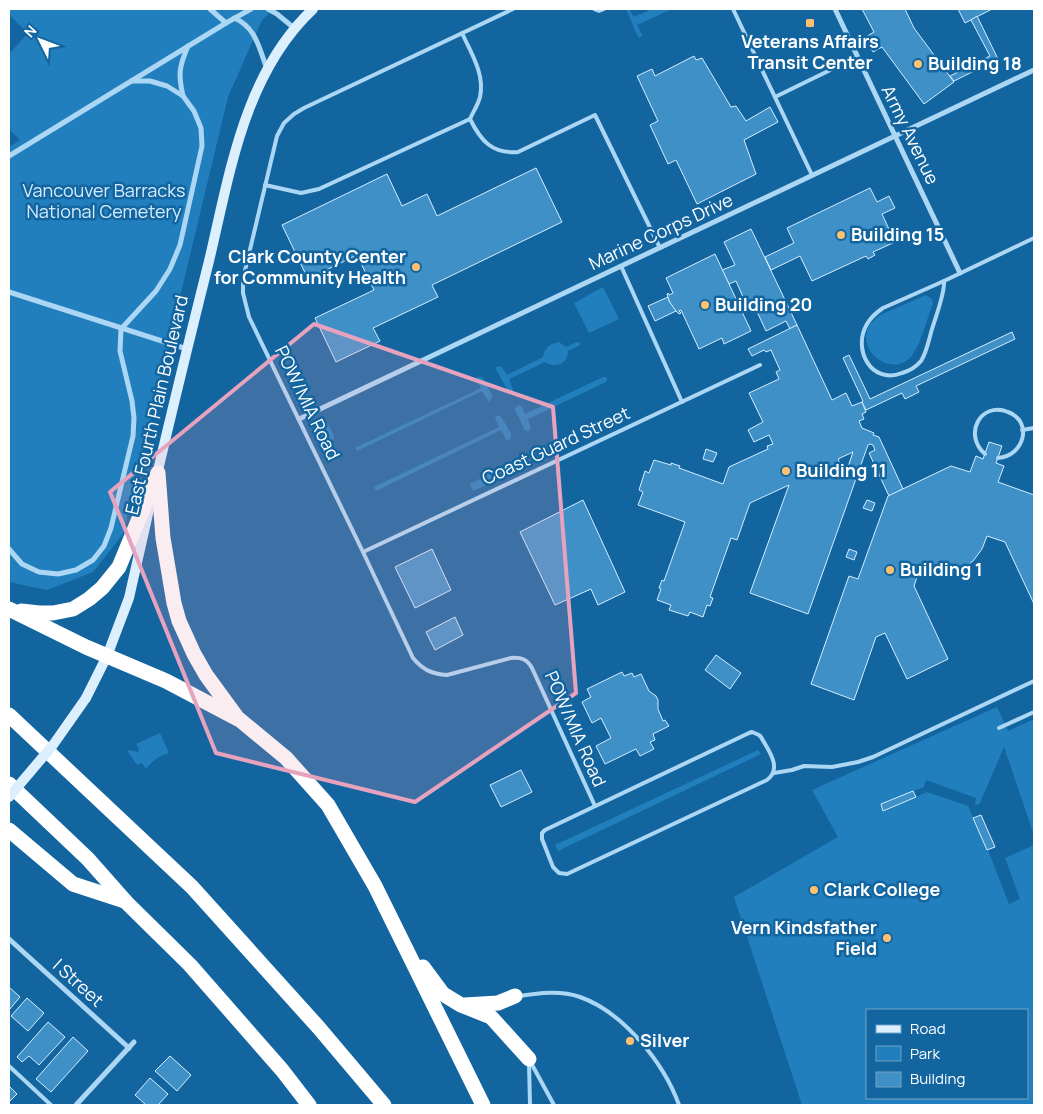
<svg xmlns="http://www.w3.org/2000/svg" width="1043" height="1114" viewBox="0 0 1043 1114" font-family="Manrope,sans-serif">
<rect width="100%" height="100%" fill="#1365a0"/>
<!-- green -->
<g fill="#227fbd" fill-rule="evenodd">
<polygon points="9,9 274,9 262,20 228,97 123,534 93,572 47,590 9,582 9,147 20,140 9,129 9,54 28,33 9,15"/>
<polygon points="626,9 629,9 634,17 652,9 672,9 637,25 642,35 641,37 638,37"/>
<polygon points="603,287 619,319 589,333 574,303"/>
<path d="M926,295l6,4 1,4c-6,15 -11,38 -20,51 -17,26 -58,-1 -44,-28 2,-4 7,-7 11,-11z"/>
<path d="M559,342l7,5 11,-5 3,1v2l-12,6c0,13 -13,18 -23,11l-36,17 4,11 -2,2 -3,-1 -12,-22v-2l5,-1 6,9 36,-18c2,-10 7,-13 16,-15z"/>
<polygon points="477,377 480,377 483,378 492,395 492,398 489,402 482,391 357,451 355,448 481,388 476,378"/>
<polygon points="603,377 606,377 607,380 606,382 528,419 531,429 528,431 525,430 515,410 516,407 519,405 522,407 525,414"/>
<polygon points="496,416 499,416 502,418 511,434 511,438 507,441 501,430 376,491 374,487 499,427 495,417"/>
<polygon points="325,418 334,436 334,439 324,444 319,434 317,428 319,423"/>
<polygon points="513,462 517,471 473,491 470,484"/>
<path d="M997,707l11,24 26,-12v116l-30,-88 -25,58 -4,-1 1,-6 -50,-18 -2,7 -43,17 3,7 43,-19 41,14 20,44 21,54 11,-5 -15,-41 29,-13v260h-232l-68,-208 104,-60 -26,-47zM867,1010h160v88h-160z"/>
<path d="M160,733l9,20c-9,2 -17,8 -23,16l-4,-6 -5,2 -9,-13v-2l10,2 1,-3 -3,-5z"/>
<polygon points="758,750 761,754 558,851 555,845"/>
</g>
<!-- building -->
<g fill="#4090c8" stroke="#d4edfe" fill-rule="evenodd">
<polygon points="862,9 905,9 914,28 954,82 924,104 882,47 873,52 864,38 874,32"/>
<polygon points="958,9 992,9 965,23"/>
<polygon points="977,16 998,59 954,81 950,76 990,56 971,20"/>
<polygon points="694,56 696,60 702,58 731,107 736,106 746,121 770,107 778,122 744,140 756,174 697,204 676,160 668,164 650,125 658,121 637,76 652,69 655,76"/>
<polygon points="536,168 562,222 432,285 438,297 373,328 380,341 336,362 315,318 374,290 357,255 308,279 282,225 387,174 402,206 427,194 437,216"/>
<polygon points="870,188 877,202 889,196 895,208 882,214 895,242 873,252 875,255 868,259 866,256 812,281 800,256 771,270 765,257 794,243 787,228"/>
<polygon points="751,229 797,325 790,329 786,321 766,331 753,303 747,306 736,281 729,284 722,270 735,265 724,242"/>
<polygon points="715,254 751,331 724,344 722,338 699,349 681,310 679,311 681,313 679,314 673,308 669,301 667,294 668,293 669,295 673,293 666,278"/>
<polygon points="668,297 669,301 676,311 655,321 648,306"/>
<path d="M797,325l35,75 14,-7 6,13 10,-4 4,10 -4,2 2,5 -5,2 3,7 12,5 -1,2 6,2 24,52 -14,7 -20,-43 6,-3 -2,-5 -3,-1 -2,1 -60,169 -58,-21 39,-108 -39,18 -13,37 -6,-2 -21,59 3,1 -3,8 -3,-1 -4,12 -13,-5 -2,4 -19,-6 2,-5 -14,-5 4,-11 -2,-1 3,-8 2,1 21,-59 -47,-17 5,-13 -4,-2 6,-19 4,2 5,-13 17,5v-2l9,3 -1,2 44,16 6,-17 39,-18 -1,-3 6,-2 -4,-9 -15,7 -6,-12 15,-8 -14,-29 30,-14 -3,-7 4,-2 -9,-20 -5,2 -2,-2 -12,6 -4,-7zM853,452l-6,18 -3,2 -6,-13z"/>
<polygon points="1012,332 1015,339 916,386 919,392 905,399 902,393 866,410 862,402 863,401 843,358 849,355 870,399"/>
<polygon points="989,442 1002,446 996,463 1004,466 998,482 1034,495 1034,604 1005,542 987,536 982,549 973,561 962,569 948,573 934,572 920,568 914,586 948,659 907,679 885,633 876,637 854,700 811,684 849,576 858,579 888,496 951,466 970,472 976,456 983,459"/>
<polygon points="706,449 717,453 713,462 703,459"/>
<polygon points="583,500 625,592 598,605 591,589 555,605 520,532"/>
<polygon points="867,500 875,503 872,511 863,508"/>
<polygon points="432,549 451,590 415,608 395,567"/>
<polygon points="849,549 857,552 854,560 846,557"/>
<polygon points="455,617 463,635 435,650 426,632"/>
<polygon points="716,655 741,673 730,689 705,670"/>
<polygon points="622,672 624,676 632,673 634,677 641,674 649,691 656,696 658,700 658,709 663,721 665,720 669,726 653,734 655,740 650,742 654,749 640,756 636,749 605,764 596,746 611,738 601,718 592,723 582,702 591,697 587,689"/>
<polygon points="521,770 532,792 501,807 490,785"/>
<polygon points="913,791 916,797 883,811 881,804"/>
<polygon points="981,815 995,847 987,850 973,818"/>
<polygon points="9,987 20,997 9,1010"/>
<polygon points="27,998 44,1013 28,1031 11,1016"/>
<polygon points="48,1022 65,1037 39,1065 29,1056 22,1062 17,1057"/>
<polygon points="73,1037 88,1051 51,1092 36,1079"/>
<polygon points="170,1056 191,1075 177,1091 155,1071"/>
<polygon points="150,1078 168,1094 158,1105 146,1105 135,1095"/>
<polygon points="9,1086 17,1094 9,1102"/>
</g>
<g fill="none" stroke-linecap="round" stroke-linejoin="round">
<!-- lane -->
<g stroke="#acd7f4" stroke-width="4">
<path d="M513,9l-209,99 -10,6 -10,9 -7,13 -34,143v14l6,24 114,235 50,106c10,12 19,16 34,17l64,-17c10,-1 16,1 21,10l63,138"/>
<polyline points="594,9 599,11 604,9"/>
<polyline points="733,9 812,175"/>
<path d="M462,33c9,20 23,41 18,64 -2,8 -7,15 -10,22"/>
<polyline points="775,97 857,57"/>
<path d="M265,185l36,8 18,-4 151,-70c11,22 22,35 48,33l77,-37 65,133"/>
<polyline points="621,266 682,402"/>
<path d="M944,281c1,12 -8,35 -12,48 -3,10 -5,23 -11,32 -5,6 -12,10 -19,12 -31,12 -50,-24 -35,-49 4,-7 10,-12 16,-16z"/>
<polyline points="944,281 1034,238"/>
<polyline points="1022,430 1034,428"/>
<path d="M985,454c-22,-19 -5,-53 23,-42 25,9 17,44 -10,46"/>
<polyline points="363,552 760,365"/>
<polyline points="999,728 1034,712"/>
<path d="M752,732l7,3 2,2c7,13 22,31 6,43l-200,94 -8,-1 -6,-6 -11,-28v-6l3,-3 204,-97z"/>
<polyline points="774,773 792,770 804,766 832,767 858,762 873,757 1034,681"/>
<path d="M519,996c20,-3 41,-6 61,1 43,15 84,66 99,108"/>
<polyline points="530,1061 554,1105"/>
<polyline points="529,1063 530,1105"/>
<polyline points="9,1066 51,1105"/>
</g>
<!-- street -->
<g stroke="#acd7f4" stroke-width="5">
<polyline points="210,9 226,23"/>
<polyline points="268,9 277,14 294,28"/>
<polyline points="835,9 960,273"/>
<path d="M234,18c22,9 25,30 33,51"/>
<path d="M183,96c-5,-22 -4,-29 5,-50"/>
<polyline points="9,156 226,23 251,9"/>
<polyline points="9,292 187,349"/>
<polyline points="299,419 1034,70"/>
<polyline points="9,549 22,564 39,572 58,574 76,570 93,560 104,546 111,528 133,436 134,418 132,401 120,351 121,329 156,291 170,269 180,245 202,146 201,128 194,111 183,96 167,86 150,81 131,81"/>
<polyline points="9,939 129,1048"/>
<polyline points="76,1105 134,1042"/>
</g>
<!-- secondary -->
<g stroke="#dceffd" stroke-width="10">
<path d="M156,479c17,-73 35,-146 53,-218 21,-88 35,-187 104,-252"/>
<polyline points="86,698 107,656 129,598 150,505"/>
</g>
<!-- highway -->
<g stroke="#fff" stroke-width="15">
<polyline points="158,473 163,538 174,603 179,621 194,654 206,675 236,716"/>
<polyline points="9,609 86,647 166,681 240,720 286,758 328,805 375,886 483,1105"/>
<polyline points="21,611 39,613 53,613 73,609 89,599 102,588 119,567 157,475"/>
<polyline points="9,715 192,887 319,1028 384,1105"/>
<polyline points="9,784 88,859 126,902 190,965 282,1070 309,1105"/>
<polyline points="9,830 73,884 125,901"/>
<polyline points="423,967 443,994 461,1005 491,1017 529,1059"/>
<polyline points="465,1005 498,1003 515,996"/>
</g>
<!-- secondary-bridge -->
<polyline stroke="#dceffd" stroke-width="10" points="9,797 53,745 86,698"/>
</g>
<!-- marked area -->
<path fill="#e7a3bd" fill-opacity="0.2" stroke="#e7a3bd" stroke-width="4" stroke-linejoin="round" d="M314,324l239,83 23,286 -161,109 -199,-49 -106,-261z"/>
<!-- markers -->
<g fill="#ffc06f" stroke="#1365a0" stroke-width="2">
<rect x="805" y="18" width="10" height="10" rx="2.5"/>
<circle cx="918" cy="64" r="5"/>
<circle cx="841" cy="235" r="5"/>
<circle cx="416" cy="267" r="5"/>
<circle cx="705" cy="305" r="5"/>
<circle cx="786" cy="471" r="5"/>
<circle cx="890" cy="570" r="5"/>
<circle cx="814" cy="890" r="5"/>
<circle cx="887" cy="938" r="5"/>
<circle cx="630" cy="1041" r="5"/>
</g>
<g text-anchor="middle" stroke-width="5" stroke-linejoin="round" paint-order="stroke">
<!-- poi labels -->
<g font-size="18" font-weight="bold" fill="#fff" stroke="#1365a0" text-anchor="start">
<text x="810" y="48" text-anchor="middle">Veterans Affairs<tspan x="810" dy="21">Transit Center</tspan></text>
<text x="928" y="70">Building 18</text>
<text x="851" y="241">Building 15</text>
<text x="406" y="263" text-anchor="end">Clark County Center<tspan x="406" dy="21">for Community Health</tspan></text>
<text x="715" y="311">Building 20</text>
<text x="796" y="477">Building 11</text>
<text x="900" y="576">Building 1</text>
<text x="824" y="896">Clark College</text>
<text x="877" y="934" text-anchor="end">Vern Kindsfather<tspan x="877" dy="21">Field</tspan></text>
<text x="640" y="1047">Silver</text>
</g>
<!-- street labels -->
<g font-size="18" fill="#fff" stroke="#1365a0">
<text transform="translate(910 135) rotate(64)" y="6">Army Avenue</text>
<text transform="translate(661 232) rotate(-25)" y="6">Marine Corps Drive</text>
<text transform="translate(307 403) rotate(64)" y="6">POW/MIA Road</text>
<text transform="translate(157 405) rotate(-77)" y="6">East Fourth Plain Boulevard</text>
<text transform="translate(556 446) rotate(-25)" y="6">Coast Guard Street</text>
<text transform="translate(575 729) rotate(66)" y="6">POW/MIA Road</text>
<text transform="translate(78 983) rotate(42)" y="6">I Street</text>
</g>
<!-- park labels -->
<g font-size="18" fill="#d4edfe" stroke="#1365a0">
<text x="104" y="197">Vancouver Barracks<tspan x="104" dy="21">National Cemetery</tspan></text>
</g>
</g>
<!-- border -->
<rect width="1043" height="1114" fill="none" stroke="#ffffff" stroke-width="20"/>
<!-- legend -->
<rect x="866" y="1009" width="162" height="90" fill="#1365a0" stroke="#71a3c6"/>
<rect x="876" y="1025" width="25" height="8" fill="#dceffd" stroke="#71a3c6"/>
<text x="910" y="1034" font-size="15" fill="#ffffff">Road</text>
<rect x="876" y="1046" width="25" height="15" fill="#227fbd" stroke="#71a3c6"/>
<text x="910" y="1059" font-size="15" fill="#ffffff">Park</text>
<rect x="876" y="1072" width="25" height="15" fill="#4090c8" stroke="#71a3c6"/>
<text x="910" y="1084" font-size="15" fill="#ffffff">Building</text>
<!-- north arrow -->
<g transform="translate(40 40) rotate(312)" stroke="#1365a0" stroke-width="4" paint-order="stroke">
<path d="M0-4L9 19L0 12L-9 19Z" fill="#ffffff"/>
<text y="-8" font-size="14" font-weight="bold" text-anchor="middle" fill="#ffffff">N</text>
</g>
</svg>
